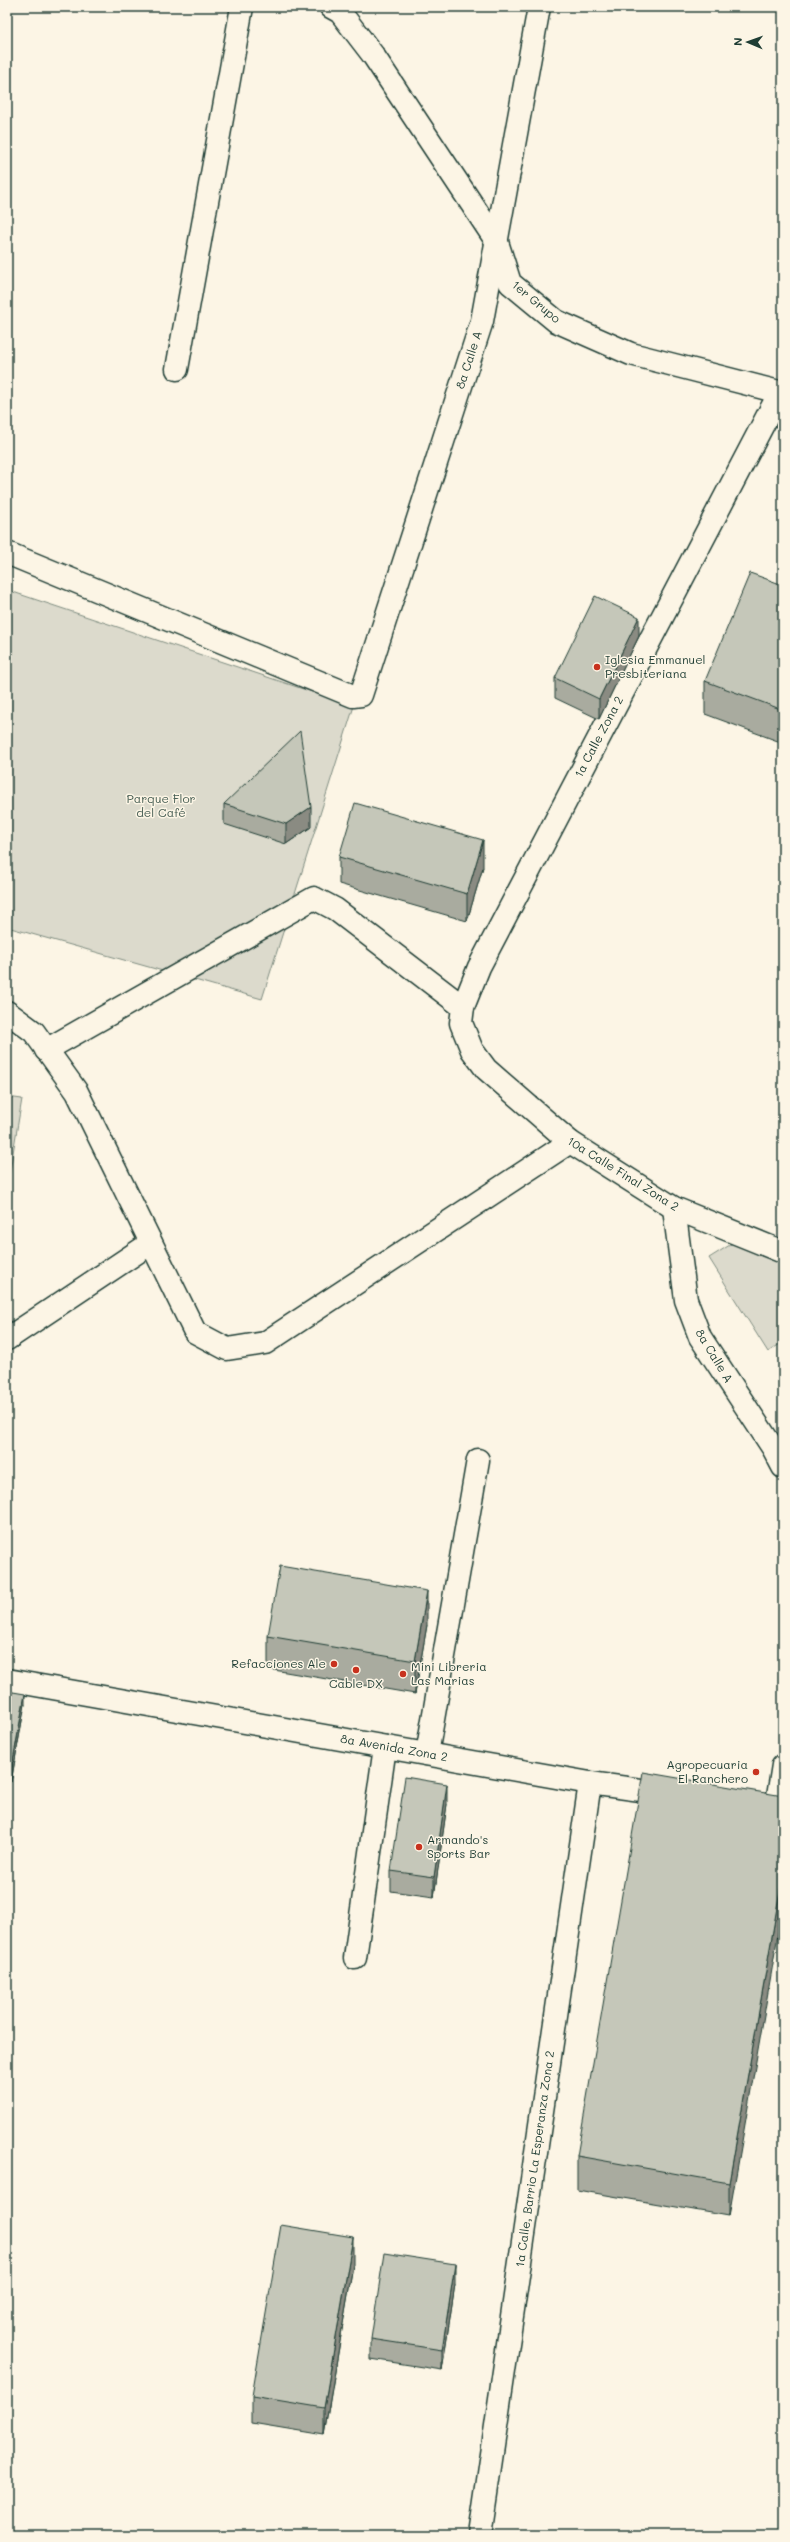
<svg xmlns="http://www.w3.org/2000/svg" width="790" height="2542" viewBox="0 0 790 2542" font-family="Mali,sans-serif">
<rect width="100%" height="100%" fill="#fcf5e5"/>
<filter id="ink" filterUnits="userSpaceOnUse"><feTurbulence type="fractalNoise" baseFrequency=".025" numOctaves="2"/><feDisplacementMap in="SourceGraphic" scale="8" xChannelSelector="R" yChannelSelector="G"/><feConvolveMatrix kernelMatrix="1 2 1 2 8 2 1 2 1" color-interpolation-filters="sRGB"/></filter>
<g filter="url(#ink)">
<!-- green -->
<g fill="#dcdacc" stroke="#7e8c80">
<polygon points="7,590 354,706 262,999 7,927"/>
<polygon points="7,1097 22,1099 7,1189"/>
<polygon points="733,1243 783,1263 783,1342 768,1352 709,1258"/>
</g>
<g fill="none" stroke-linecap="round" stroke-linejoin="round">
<!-- minor casing -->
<g stroke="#1f3d34" stroke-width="25">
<g id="minor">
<polyline points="331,7 340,12 373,55 497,242 510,283 556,321 631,354 783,393"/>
<polyline points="177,369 242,7"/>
<polyline points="780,392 479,967 463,1007 461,1023 472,1050 486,1069 570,1142 674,1208 783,1252"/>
<polyline points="7,553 353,696 361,695 482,321 539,7"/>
<polyline points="7,1012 34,1032 77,1092 195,1332 227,1349 265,1343 570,1142"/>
<polyline points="46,1050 314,898 335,909 463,1007"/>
<polyline points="674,1208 686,1300 700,1337 773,1448 783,1467"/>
<polyline points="7,1339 151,1243"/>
<polyline points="7,1680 590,1783 670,1794"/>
<polyline points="427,1754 478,1460"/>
<polyline points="776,1809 783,1765"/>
<polyline points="355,1958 385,1747"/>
<polyline points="480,2535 590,1783"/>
</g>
</g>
<!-- minor -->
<use href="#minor" stroke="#fcf5e5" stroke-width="22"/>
</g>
<!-- wall -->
<g fill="#a9ab9f" stroke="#1f3d34">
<polygon points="783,585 783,743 705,714 705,681"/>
<polygon points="639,636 599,719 555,698 555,678"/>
<polygon points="224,804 311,827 286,844 224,824"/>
<polygon points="339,857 483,867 467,921 339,884"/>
<polygon points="427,1625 415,1694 268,1669 268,1636"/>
<polygon points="7,1691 25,1704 11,1782 7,1781"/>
<polygon points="783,1796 729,2216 577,2190 577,2156"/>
<polygon points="447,1804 434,1897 391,1891 391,1871"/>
<polygon points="353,2265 324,2435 252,2423 252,2396"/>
<polygon points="455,2284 442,2370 371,2359 371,2339"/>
</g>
<!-- shaded-wall -->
<g fill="#8a8b82" stroke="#1f3d34">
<polygon points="639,617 639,636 599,719 599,699"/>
<polygon points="311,807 311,827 286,844 286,824"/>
<polygon points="483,840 483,867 467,921 467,894"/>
<polygon points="427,1591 427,1625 415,1694 415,1661"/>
<polygon points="25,1694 25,1704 11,1782 11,1771"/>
<polygon points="447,1784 447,1804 434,1897 434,1877"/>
<polygon points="783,1873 783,1906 729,2216 729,2183"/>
<polygon points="353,2237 353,2265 324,2435 324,2408"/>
<polygon points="455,2264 455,2284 442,2370 442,2350"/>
</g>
<!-- building -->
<g fill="#c5c7b9" stroke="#1f3d34">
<polygon points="750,573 783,585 783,710 705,681"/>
<polygon points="595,596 639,617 599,699 555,678"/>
<polygon points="300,731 311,807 286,824 224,804"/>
<polygon points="355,803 483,840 467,894 339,857"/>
<polygon points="280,1566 427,1591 415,1661 268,1636"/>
<polygon points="7,1691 25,1694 11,1771 7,1771"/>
<polygon points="643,1772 783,1796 783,1873 729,2183 577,2156"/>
<polygon points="405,1777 447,1784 434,1877 391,1871"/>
<polygon points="281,2225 353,2237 324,2408 252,2396"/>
<polygon points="384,2253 455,2264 442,2350 371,2339"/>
</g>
</g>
<!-- markers -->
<g fill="#c8321e" stroke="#fcf5e5" stroke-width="1.5">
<circle cx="597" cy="667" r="4"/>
<circle cx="334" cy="1664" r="4"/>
<circle cx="356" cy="1670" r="4"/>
<circle cx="403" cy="1674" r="4"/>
<circle cx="756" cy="1772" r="4"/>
<circle cx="419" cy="1847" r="4"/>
</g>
<g text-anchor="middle" stroke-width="3" stroke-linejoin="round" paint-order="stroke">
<!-- street labels -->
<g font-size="12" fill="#1f3d34" stroke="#fcf5e5">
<text transform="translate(536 302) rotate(40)" y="4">1er Grupo</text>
<text transform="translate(469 360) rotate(-72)" y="4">8a Calle A</text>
<text transform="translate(599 737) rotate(-62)" y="4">1a Calle Zona 2</text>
<text transform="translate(623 1174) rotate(32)" y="4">10a Calle Final Zona 2</text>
<text transform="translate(714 1356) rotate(59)" y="4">8a Calle A</text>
<text transform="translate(394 1748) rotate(10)" y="4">8a Avenida Zona 2</text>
<text transform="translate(535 2159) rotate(-82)" y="4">1a Calle, Barrio La Esperanza Zona 2</text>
</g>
<!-- poi labels -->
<g font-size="12" fill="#1f3d34" stroke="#fcf5e5" text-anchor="start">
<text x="605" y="664">Iglesia Emmanuel<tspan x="605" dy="14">Presbiteriana</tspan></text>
<text x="326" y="1668" text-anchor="end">Refacciones Ale</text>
<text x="411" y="1671">Mini Libreria<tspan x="411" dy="14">Las Marias</tspan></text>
<text x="356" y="1688" text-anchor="middle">Cable DX</text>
<text x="748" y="1769" text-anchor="end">Agropecuaria<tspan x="748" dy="14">El Ranchero</tspan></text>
<text x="427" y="1844">Armando's<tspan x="427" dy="14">Sports Bar</tspan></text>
</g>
<!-- park labels -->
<g font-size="12" fill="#455c52" stroke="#fcf5e5">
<text x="161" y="803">Parque Flor<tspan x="161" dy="14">del Café</tspan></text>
</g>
</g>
<!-- margin -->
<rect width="790" height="2542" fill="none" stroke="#fcf5e5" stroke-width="24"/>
<rect x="12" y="12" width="766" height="2518" fill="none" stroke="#1f3d34" stroke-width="1.5" filter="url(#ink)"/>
<!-- north arrow -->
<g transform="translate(748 42) rotate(272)" stroke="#fcf5e5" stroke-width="3" paint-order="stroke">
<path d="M0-3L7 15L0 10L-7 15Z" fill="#1f3d34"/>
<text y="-6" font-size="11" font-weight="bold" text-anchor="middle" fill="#1f3d34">N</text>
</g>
</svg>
